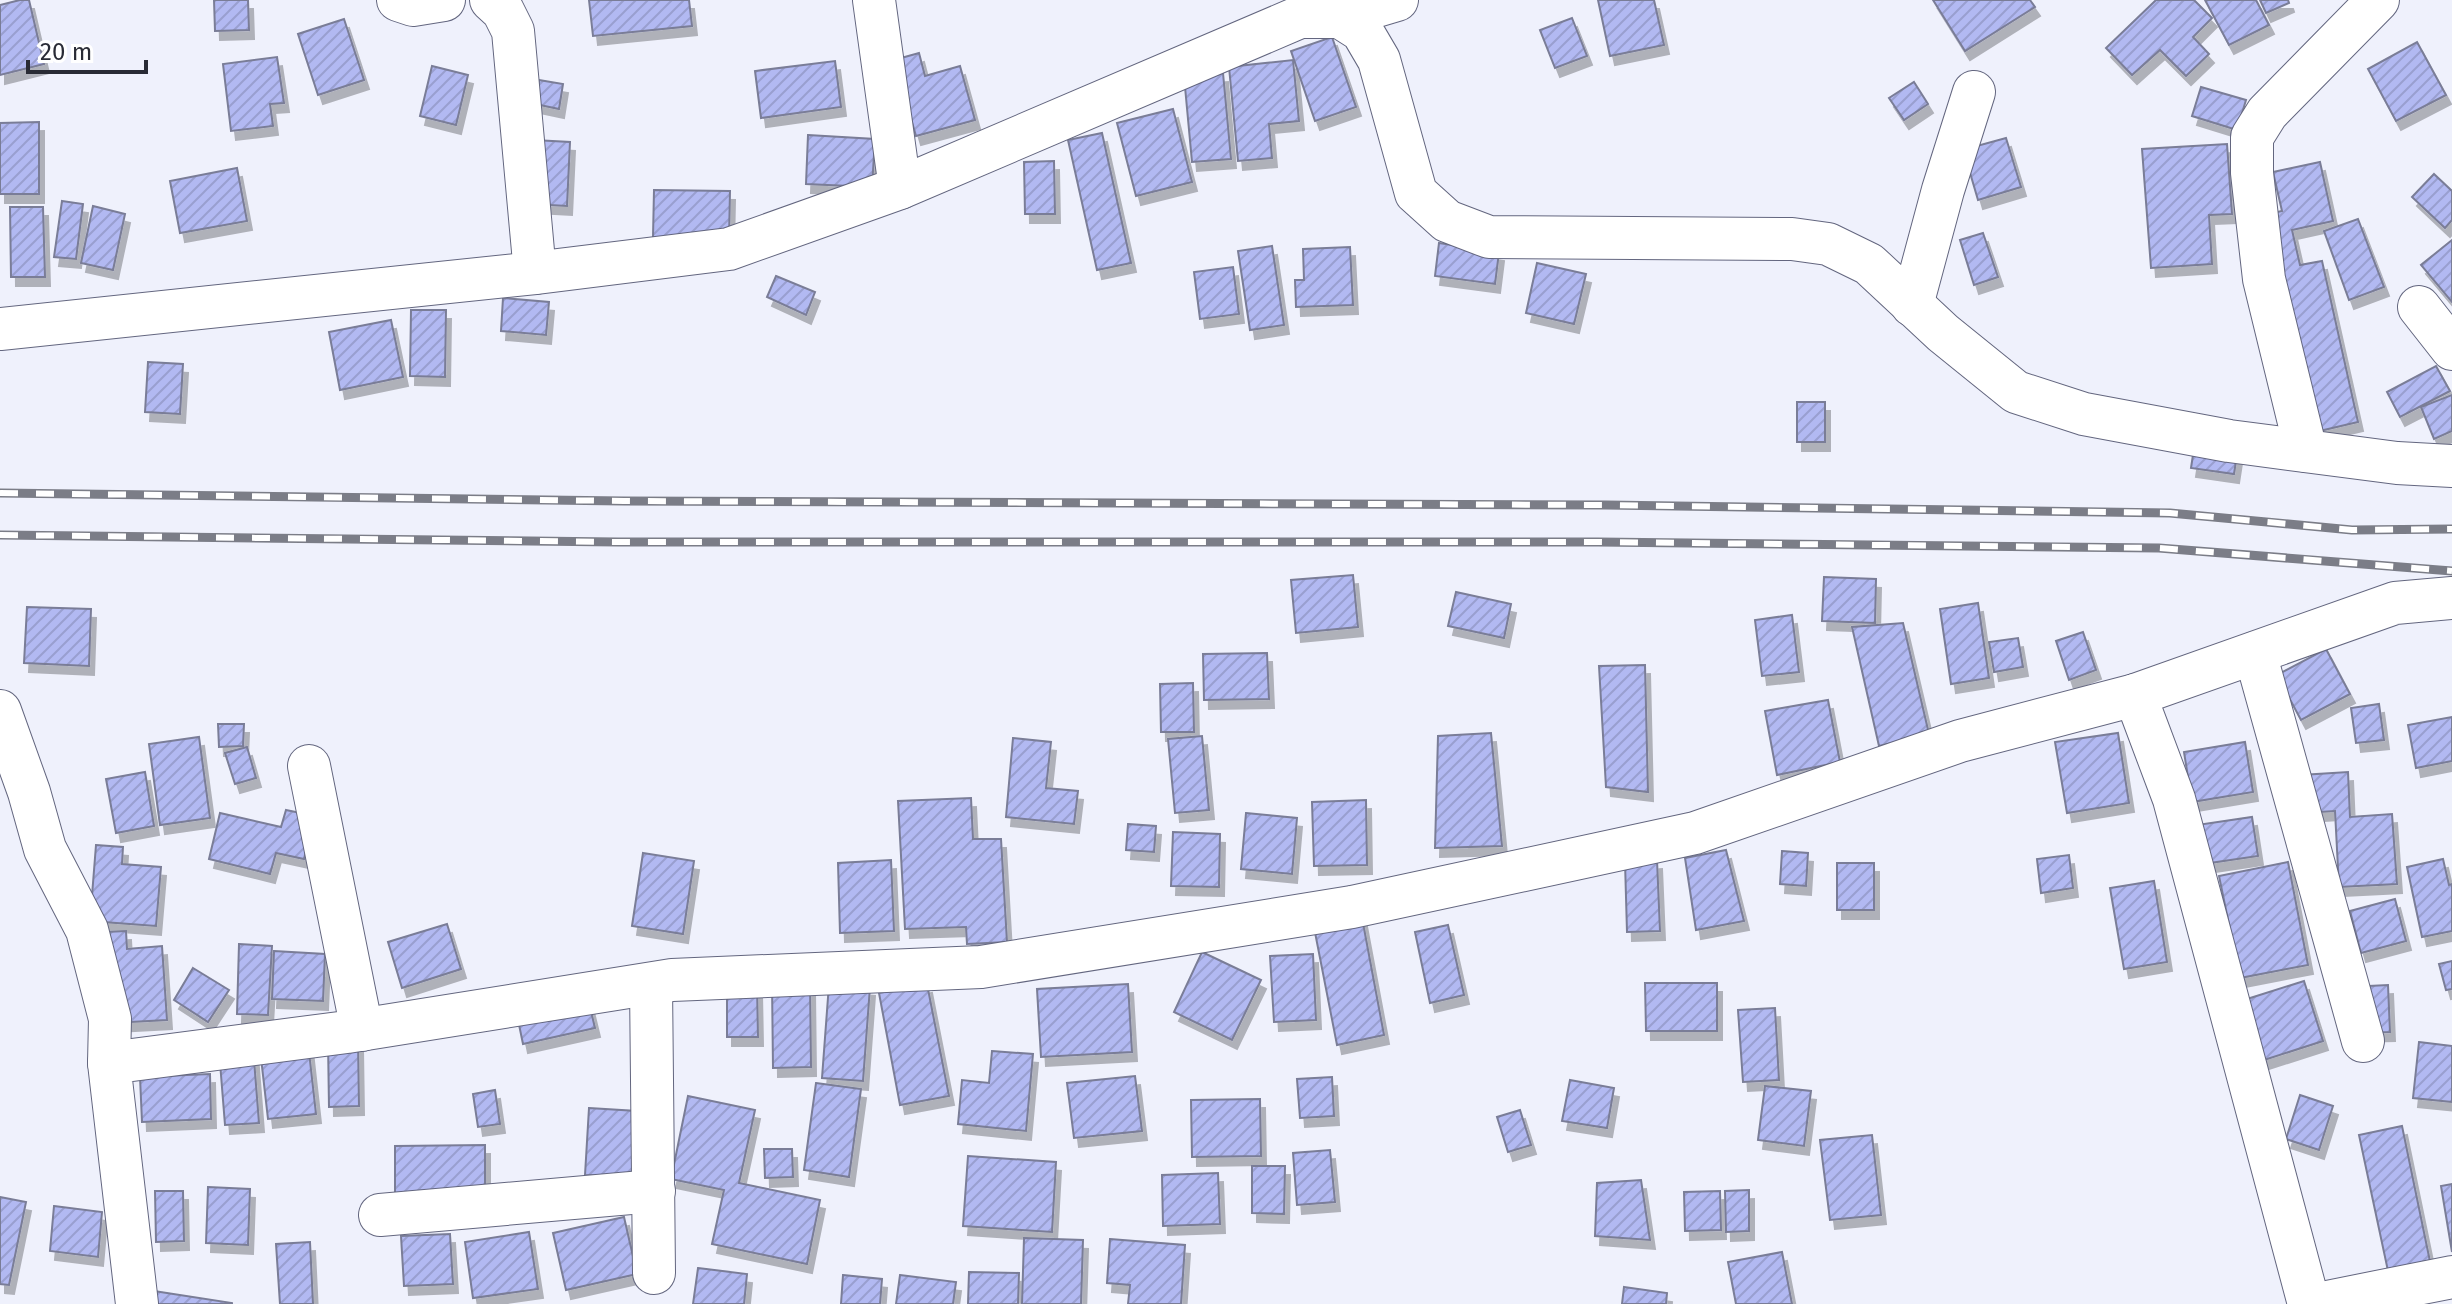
<svg xmlns="http://www.w3.org/2000/svg" width="2452" height="1304" viewBox="0 0 2452 1304" font-family="'Fira Sans',sans-serif">
<defs>
<pattern id="building-hatch" width="6" height="6" patternUnits="userSpaceOnUse" patternTransform="scale(2)"><rect width="6" height="6" fill="#b2b9f2"/><path d="M-1 1l2-2M0 6l6-6M5 7l2-2" fill="none" stroke="#999fd0"/></pattern>
<filter id="shadow"><feDropShadow dx="5" dy="9" stdDeviation="0" flood-color="#0004"/></filter>
</defs>
<rect width="100%" height="100%" fill="#eff1fc"/>
<!-- building -->
<g fill="url(#building-hatch)" stroke="#7a7d97" stroke-width="2" filter="url(#shadow)">
<polygon points="20,0 29,0 44,64 0,75 0,5"/>
<polygon points="214,0 248,0 249,30 215,31"/>
<polygon points="589,0 689,0 692,26 593,36"/>
<polygon points="1598,0 1654,0 1664,45 1610,56"/>
<polygon points="1933,0 2030,0 2035,7 1965,51"/>
<polygon points="2156,0 2194,0 2212,18 2193,37 2209,54 2186,76 2160,50 2132,75 2106,48"/>
<polygon points="2205,0 2256,0 2269,25 2229,45"/>
<polygon points="2260,0 2288,0 2289,3 2266,13"/>
<polygon points="1572,18 1587,56 1555,68 1540,30"/>
<polygon points="344,19 364,80 318,95 298,34"/>
<polygon points="1332,37 1356,107 1315,121 1291,51"/>
<polygon points="2417,42 2446,95 2396,121 2368,69"/>
<polygon points="919,53 925,76 960,66 975,120 916,136 894,60"/>
<polygon points="277,57 284,103 270,104 273,126 231,131 223,64"/>
<polygon points="1293,60 1299,121 1269,124 1272,158 1238,161 1229,67"/>
<polygon points="835,61 841,107 761,118 755,71"/>
<polygon points="432,66 468,75 456,125 420,116"/>
<polygon points="1223,73 1231,159 1192,162 1184,76"/>
<polygon points="539,80 563,84 559,109 535,104"/>
<polygon points="1914,82 1928,104 1904,120 1889,98"/>
<polygon points="2201,87 2246,100 2237,130 2192,116"/>
<polygon points="1173,109 1192,182 1136,196 1117,123"/>
<polygon points="39,122 39,194 0,194 0,123"/>
<polygon points="1102,133 1131,263 1097,270 1068,140"/>
<polygon points="808,135 875,139 872,187 806,184"/>
<polygon points="2006,138 2021,187 1978,200 1961,142 1977,146"/>
<polygon points="534,140 570,142 567,206 532,204"/>
<polygon points="2227,144 2232,214 2209,215 2212,264 2151,268 2142,149"/>
<polygon points="1054,161 1055,214 1025,214 1024,162"/>
<polygon points="2320,162 2333,221 2292,230 2300,265 2322,261 2358,422 2311,433 2263,215 2282,211 2273,172"/>
<polygon points="237,168 247,221 180,233 170,181"/>
<polygon points="2434,174 2452,191 2452,220 2445,228 2412,197"/>
<polygon points="654,190 730,191 729,238 653,237"/>
<polygon points="62,201 83,204 76,259 54,257"/>
<polygon points="93,206 125,214 113,270 81,263"/>
<polygon points="10,207 43,207 45,277 11,277"/>
<polygon points="2358,219 2384,287 2349,300 2324,231"/>
<polygon points="1983,233 1998,277 1974,285 1960,240"/>
<polygon points="2452,240 2452,302 2421,265"/>
<polygon points="1439,243 1499,252 1495,284 1435,276"/>
<polygon points="1272,246 1284,325 1250,330 1238,251"/>
<polygon points="1350,247 1353,305 1296,307 1295,280 1304,280 1303,249"/>
<polygon points="1537,263 1586,274 1574,324 1526,313"/>
<polygon points="1233,267 1239,314 1200,319 1194,272"/>
<polygon points="776,276 815,292 806,315 767,297"/>
<polygon points="503,298 549,302 546,335 501,331"/>
<polygon points="411,310 446,310 445,377 410,376"/>
<polygon points="391,320 403,377 340,390 329,332"/>
<polygon points="148,362 183,364 180,414 145,412"/>
<polygon points="2436,366 2450,391 2400,417 2387,392"/>
<polygon points="2452,395 2452,431 2434,439 2421,407"/>
<rect x="1797" y="402" width="28" height="40"/>
<polygon points="2195,442 2238,448 2234,474 2191,468"/>
<polygon points="1353,575 1358,627 1296,633 1291,580"/>
<polygon points="1824,577 1876,579 1875,623 1822,621"/>
<polygon points="1456,592 1511,604 1504,638 1448,626"/>
<polygon points="1978,603 1989,678 1951,684 1940,609"/>
<polygon points="27,607 91,609 89,666 24,663"/>
<polygon points="1792,615 1799,672 1762,676 1755,620"/>
<polygon points="1903,623 1929,734 1879,746 1852,627"/>
<polygon points="2083,632 2096,670 2069,680 2056,641"/>
<polygon points="2018,638 2023,667 1994,672 1989,642"/>
<polygon points="2326,649 2350,694 2301,720 2277,675"/>
<polygon points="1267,653 1269,699 1204,700 1203,654"/>
<polygon points="1645,665 1648,792 1606,787 1599,666"/>
<polygon points="1193,683 1194,732 1161,732 1160,684"/>
<polygon points="1828,700 1840,762 1777,775 1765,711"/>
<polygon points="2379,704 2384,740 2356,743 2351,708"/>
<polygon points="2452,717 2452,761 2416,768 2408,725"/>
<polygon points="218,724 244,724 243,746 219,747"/>
<polygon points="1491,733 1502,846 1435,848 1438,736"/>
<polygon points="2118,733 2129,803 2067,813 2055,742"/>
<polygon points="1202,736 1209,810 1175,813 1168,739"/>
<polygon points="199,737 210,818 160,825 149,744"/>
<polygon points="1013,738 1051,742 1046,788 1078,791 1074,824 1006,817"/>
<polygon points="2245,742 2253,792 2192,802 2184,752"/>
<polygon points="247,747 256,778 235,784 225,753"/>
<polygon points="145,772 154,826 116,833 106,779"/>
<polygon points="2348,772 2350,817 2392,814 2397,884 2339,887 2335,811 2303,813 2301,775"/>
<polygon points="971,798 973,839 1001,839 1007,942 967,944 966,927 905,929 898,801"/>
<polygon points="1366,800 1367,865 1314,866 1312,802"/>
<polygon points="286,810 315,816 304,859 276,853 270,874 209,859 220,813 281,827"/>
<polygon points="1246,813 1297,818 1292,874 1241,869"/>
<polygon points="2252,817 2258,856 2203,864 2197,825"/>
<polygon points="1128,824 1156,826 1154,852 1126,850"/>
<polygon points="1173,832 1220,834 1219,887 1171,886"/>
<polygon points="96,845 123,847 122,864 161,867 156,926 90,921"/>
<polygon points="1726,850 1744,921 1696,930 1685,858"/>
<polygon points="1782,851 1808,853 1806,886 1780,884"/>
<polygon points="643,853 694,861 683,934 632,926"/>
<polygon points="2069,855 2073,888 2041,893 2037,859"/>
<polygon points="2443,859 2449,885 2452,884 2452,931 2422,937 2407,867"/>
<polygon points="891,860 894,931 840,933 838,863"/>
<polygon points="1657,860 1660,931 1627,932 1625,862"/>
<polygon points="2288,862 2308,965 2240,978 2219,876"/>
<rect x="1837" y="863" width="37" height="47"/>
<polygon points="2154,881 2167,962 2124,969 2110,888"/>
<polygon points="2395,899 2406,941 2361,953 2350,911"/>
<polygon points="1360,907 1384,1035 1337,1045 1312,917"/>
<polygon points="447,924 461,969 402,988 388,942"/>
<polygon points="1448,925 1464,995 1430,1003 1415,932"/>
<polygon points="126,931 127,949 162,946 167,1020 112,1023 105,932"/>
<polygon points="239,944 272,946 268,1015 237,1014"/>
<polygon points="274,951 325,954 323,1001 272,999"/>
<polygon points="1202,952 1261,980 1232,1040 1174,1012"/>
<polygon points="1313,954 1316,1020 1274,1022 1270,956"/>
<polygon points="2452,961 2452,989 2446,990 2439,964"/>
<polygon points="193,968 229,990 208,1022 174,1000"/>
<polygon points="2304,981 2323,1041 2264,1060 2244,1000"/>
<polygon points="772,983 810,983 811,1067 773,1068"/>
<polygon points="1645,983 1717,983 1717,1031 1646,1031"/>
<polygon points="829,984 870,987 863,1081 822,1078"/>
<polygon points="927,984 949,1096 900,1105 879,993"/>
<polygon points="1128,984 1132,1052 1041,1057 1037,989"/>
<polygon points="727,985 757,985 758,1037 727,1037"/>
<polygon points="2388,985 2390,1032 2351,1033 2348,987"/>
<polygon points="587,995 595,1028 523,1044 516,1010"/>
<polygon points="1775,1008 1779,1080 1743,1082 1738,1010"/>
<polygon points="328,1041 358,1041 359,1106 329,1107"/>
<polygon points="2419,1042 2452,1046 2452,1102 2413,1098"/>
<polygon points="308,1043 316,1114 268,1119 260,1049"/>
<polygon points="253,1047 259,1123 225,1125 219,1050"/>
<polygon points="992,1051 1033,1054 1026,1131 958,1124 962,1080 989,1083"/>
<polygon points="210,1074 211,1119 142,1122 140,1077"/>
<polygon points="1135,1076 1142,1131 1074,1138 1067,1083"/>
<polygon points="1332,1077 1334,1116 1300,1118 1297,1079"/>
<polygon points="1570,1080 1614,1088 1607,1128 1562,1121"/>
<polygon points="816,1083 861,1089 849,1177 804,1170"/>
<polygon points="1765,1086 1811,1091 1804,1146 1758,1140"/>
<polygon points="495,1090 500,1124 478,1127 473,1094"/>
<polygon points="2300,1095 2333,1106 2319,1150 2286,1139"/>
<polygon points="688,1096 755,1110 739,1183 820,1200 807,1264 712,1244 724,1190 671,1179"/>
<polygon points="1260,1099 1261,1156 1192,1157 1191,1100"/>
<polygon points="589,1108 637,1111 634,1178 585,1175"/>
<polygon points="1520,1110 1531,1145 1508,1152 1497,1117"/>
<polygon points="2402,1126 2433,1276 2391,1285 2359,1135"/>
<polygon points="1872,1135 1881,1215 1830,1220 1820,1140"/>
<polygon points="485,1145 485,1196 395,1196 395,1146"/>
<polygon points="764,1149 792,1149 793,1177 765,1178"/>
<polygon points="1330,1150 1335,1202 1297,1205 1293,1153"/>
<polygon points="968,1156 1056,1162 1052,1232 963,1226"/>
<polygon points="1252,1166 1285,1166 1284,1214 1252,1213"/>
<polygon points="1218,1173 1220,1224 1163,1226 1162,1175"/>
<polygon points="1641,1180 1650,1240 1595,1236 1597,1183"/>
<polygon points="2452,1184 2452,1252 2441,1186"/>
<polygon points="208,1187 250,1189 248,1245 206,1243"/>
<polygon points="1749,1190 1749,1231 1726,1232 1725,1191"/>
<polygon points="155,1191 183,1191 184,1241 156,1242"/>
<polygon points="1720,1191 1721,1230 1685,1231 1684,1192"/>
<polygon points="0,1197 26,1202 9,1285 0,1284"/>
<polygon points="54,1206 102,1212 98,1257 50,1251"/>
<polygon points="624,1217 637,1274 566,1290 553,1233"/>
<polygon points="529,1232 538,1289 473,1298 465,1242"/>
<polygon points="450,1234 453,1284 404,1286 401,1236"/>
<polygon points="1024,1238 1083,1240 1081,1304 1022,1304"/>
<polygon points="1110,1239 1185,1245 1181,1304 1128,1304 1130,1285 1107,1283"/>
<polygon points="310,1242 313,1304 280,1304 276,1244"/>
<polygon points="1782,1252 1792,1304 1736,1304 1728,1262"/>
<polygon points="698,1268 747,1274 744,1304 693,1304"/>
<polygon points="969,1272 1019,1273 1018,1304 968,1304"/>
<polygon points="843,1275 882,1279 880,1304 841,1304"/>
<polygon points="900,1275 956,1282 953,1304 896,1304"/>
<polygon points="1624,1287 1667,1293 1666,1304 1622,1304"/>
<polygon points="154,1291 232,1303 232,1304 152,1304"/>
</g>
<g fill="none" stroke-linecap="round" stroke-linejoin="round">
<!-- minor casing -->
<g stroke="#63667f" stroke-width="44">
<g id="minor">
<polyline points="398,0 413,5 444,0"/>
<polyline points="491,0 503,11 513,31 535,273"/>
<polyline points="874,0 900,188"/>
<polyline points="1340,17 1397,0"/>
<polyline points="1912,305 1943,190 1974,92"/>
<polyline points="2419,307 2452,349"/>
<polyline points="0,329 535,273 729,249 900,188 1300,17 1340,17 1362,31 1379,60 1416,193 1447,221 1489,237 1792,239 1828,244 1869,264 1943,333 2016,392 2084,414 2229,441 2397,463 2452,466"/>
<polyline points="2306,451 2264,279 2252,173 2252,137 2267,113 2378,0"/>
<polyline points="2255,653 2363,1041"/>
<polyline points="2135,695 2174,799 2309,1304"/>
<polyline points="0,711 29,792 45,849 87,930 110,1019 109,1063"/>
<polyline points="309,766 362,1030"/>
<polyline points="651,984 654,1273"/>
<polyline points="380,1215 654,1191"/>
<polyline points="137,1304 109,1063 347,1032 672,980 981,967 1352,907 1695,833 1960,741 2135,695 2395,603 2452,598"/>
<polyline points="2317,1304 2452,1277"/>
</g>
</g>
<!-- minor -->
<use href="#minor" stroke="#fff" stroke-width="42"/>
<!-- rail casing -->
<g stroke="#7b7d87" stroke-width="9">
<g id="rail">
<polyline points="0,493 624,501 1606,505 2170,513 2352,530 2452,529"/>
<polyline points="0,535 618,542 1598,542 2159,548 2452,571"/>
</g>
</g>
<!-- rail -->
<use href="#rail" stroke="#fff" stroke-width="6" stroke-dasharray="18" stroke-linecap="butt"/>
</g>
<!-- scale -->
<path d="M28 60v12h118v-12" fill="none" stroke="#292b35" stroke-width="4"/>
<text x="40" y="60" font-size="24" fill="#292b35" stroke="#ffffff" stroke-width="6" paint-order="stroke">20 m</text>
</svg>
